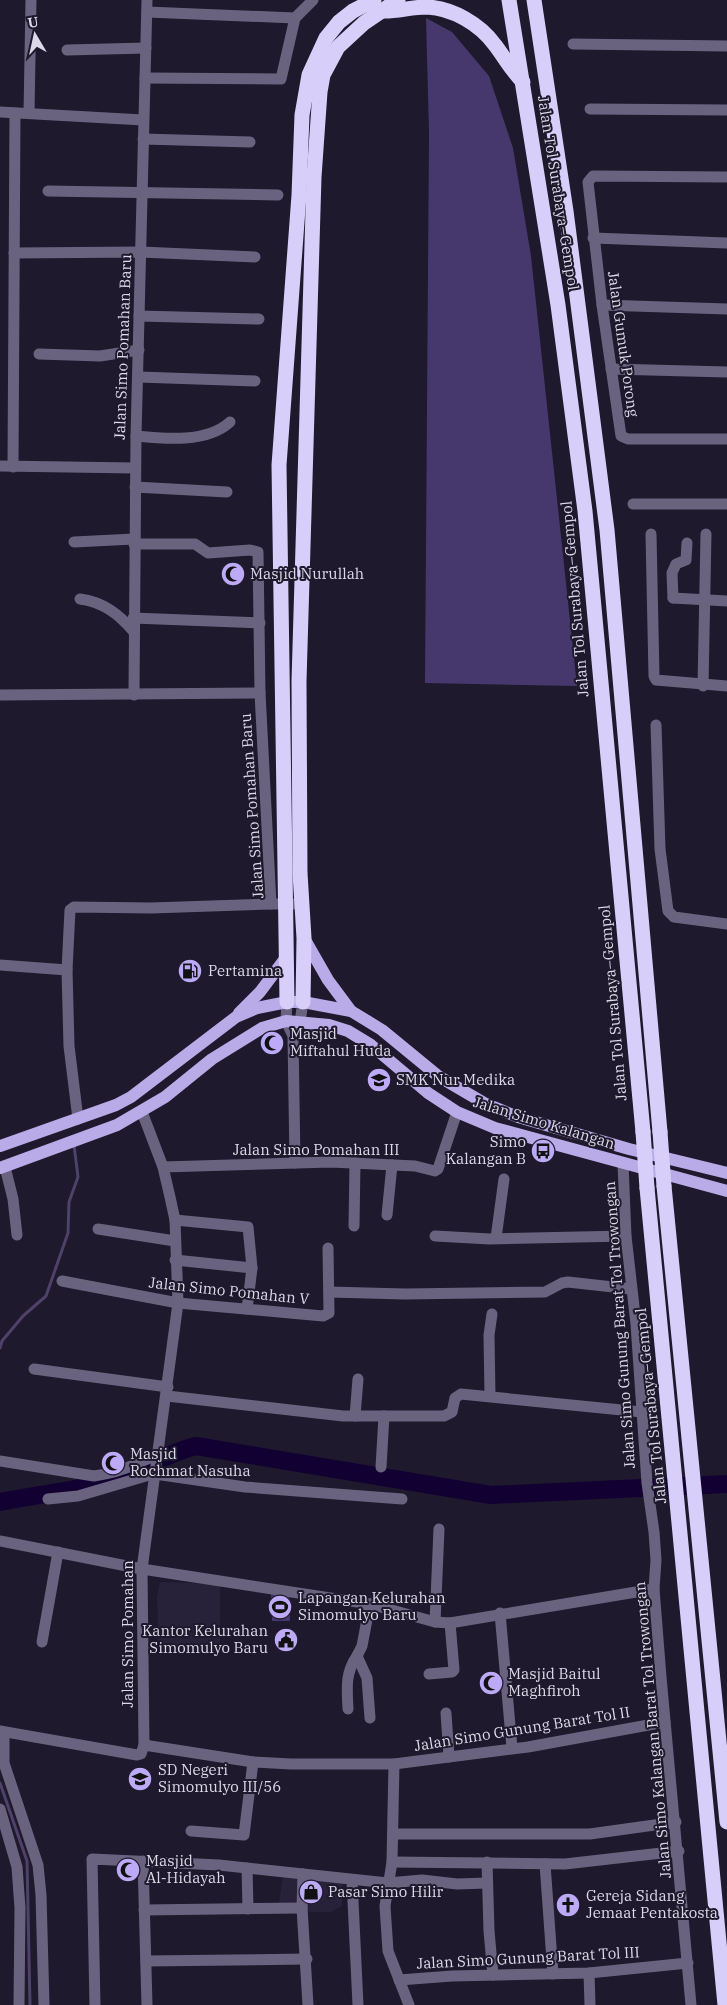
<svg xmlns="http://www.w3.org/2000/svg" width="727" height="2005" viewBox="0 0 727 2005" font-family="'IBM Plex Serif',serif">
<rect width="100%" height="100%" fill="#1e192c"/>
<!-- built -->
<g fill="#28213a">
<polygon points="160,1582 220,1584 220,1650 159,1653 157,1597"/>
<polygon points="283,1873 343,1881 342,1906 331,1912 303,1912 279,1903"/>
</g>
<!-- grass -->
<g fill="#46386c">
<polygon points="426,18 452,32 489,76 513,148 531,256 577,686 425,683 429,133"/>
<polygon points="271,1592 289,1592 290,1621 272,1621"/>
</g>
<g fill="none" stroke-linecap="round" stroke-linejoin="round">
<!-- stream -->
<g stroke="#4f4169" stroke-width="3">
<polyline points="0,1348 2,1341 23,1316 46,1296 68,1233 69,1202 78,1177 74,1145"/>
<polyline points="0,1783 27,1861 30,2005"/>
</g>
<!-- river -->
<path stroke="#130032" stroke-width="18" d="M0,1502c39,-8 79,-11 117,-24 27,-10 51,-25 79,-32l295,49 236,-11"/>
<!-- minor -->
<g stroke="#6a6380" stroke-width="11">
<polyline points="147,12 295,18"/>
<polyline points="573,44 727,46"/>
<polyline points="67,50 146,48"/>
<polyline points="145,78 281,79 295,18 313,0"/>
<polyline points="590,109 727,110"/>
<polyline points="0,112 143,120"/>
<polyline points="29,113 31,0"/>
<polyline points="143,139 250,142"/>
<polyline points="727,177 593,176 588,182 602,305 621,436 628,439 727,439"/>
<polyline points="48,191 278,195"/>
<polyline points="593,238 727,243"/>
<polyline points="14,253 141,252 255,257"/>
<polyline points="602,305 727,309"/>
<polyline points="139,316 259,319"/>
<polyline points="39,354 100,356 139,350"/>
<polyline points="611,369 727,372"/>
<polyline points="139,377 255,381"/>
<path d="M136,436c29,3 71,7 94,-14"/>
<polyline points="0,466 135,468"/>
<polyline points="13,467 15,113"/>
<polyline points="135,487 227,492"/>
<polyline points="633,504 727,504"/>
<polyline points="651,534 654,676 656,680 727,686"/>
<polyline points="74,542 134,539"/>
<polyline points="134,544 195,544 208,553 250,550 258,552 260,693 271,904 293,904"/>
<polyline points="673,598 672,573 676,564 686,560 687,543"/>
<polyline points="673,598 727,601"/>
<path d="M80,599c23,3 39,15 54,33"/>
<polyline points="133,618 260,623"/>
<polyline points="703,686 706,534"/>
<polyline points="0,695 260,693"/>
<polyline points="134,695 136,436 147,0"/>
<polyline points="656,725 660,849 668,911 674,917 727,924"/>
<polyline points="0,965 67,970 69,1046 78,1119"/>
<polyline points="67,970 70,910 74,907 151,908 271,904"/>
<polyline points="287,1002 286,1021 293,1036 295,1163"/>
<polyline points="297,1029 300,1022 303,1002"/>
<polyline points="623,1164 626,1236 636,1324 647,1483 654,1532 656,1560 654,1589 661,1677 691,2005"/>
<polyline points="5,1167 13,1199 17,1235"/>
<polyline points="163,1167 331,1162 415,1166 435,1171 438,1169 457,1112"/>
<polyline points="387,1215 392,1165"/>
<polyline points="175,1220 248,1227 252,1268 175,1260"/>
<polyline points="354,1226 355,1163"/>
<polyline points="98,1229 175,1241"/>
<polyline points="435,1236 490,1239 626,1236"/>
<polyline points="496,1238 504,1179"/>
<polyline points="62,1281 178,1303 323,1316 329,1313 328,1248"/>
<polyline points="329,1292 405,1294 545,1292 562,1283 568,1282 631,1289"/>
<polyline points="247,1309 252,1268"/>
<polyline points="34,1369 168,1387"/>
<polyline points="167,1396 343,1416 444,1416 452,1412 455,1398 461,1394 642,1412"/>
<polyline points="490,1396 489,1335 492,1314"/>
<polyline points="355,1416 358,1379"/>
<path d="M0,1461l94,15c14,-2 29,-6 42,-12 8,-3 13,-7 22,-8"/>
<polyline points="381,1467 384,1416"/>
<polyline points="155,1474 245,1487 402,1499"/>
<polyline points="48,1499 78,1496 156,1473"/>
<polyline points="0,1541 142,1569 370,1604"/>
<polyline points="500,1613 512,1748"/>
<polyline points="435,1622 439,1529"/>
<polyline points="42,1642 58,1552"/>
<polyline points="429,1674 452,1672 454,1670 450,1623"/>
<path d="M348,1709c-1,-21 -3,-36 9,-53"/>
<polyline points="446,1713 449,1757"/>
<polyline points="370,1718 367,1678 357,1656 362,1646 370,1604 435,1622 450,1623 654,1589"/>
<polyline points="0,1731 137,1755 141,1754 144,1745 142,1569 178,1303 175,1220 170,1197 163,1167 142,1112"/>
<polyline points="4,1732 4,1763 38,1865 41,1895 44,2005"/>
<polyline points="144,1745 253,1762 291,1764 394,1764 528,1747 665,1722"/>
<polyline points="394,1764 392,1862 385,1906 388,1951 409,2005"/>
<polyline points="0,1809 17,1867 20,1908 19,2005"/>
<polyline points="191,1831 244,1835 253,1762"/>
<polyline points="393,1834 590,1834 676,1822"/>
<polyline points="143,1861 147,2005"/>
<polyline points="392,1862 565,1864 679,1851"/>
<polyline points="487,1862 489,1931 493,1975"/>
<polyline points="545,1864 553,1974"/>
<polyline points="247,1868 248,1909"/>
<polyline points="303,1874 302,1908 308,2005"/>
<polyline points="352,1880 358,2005"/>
<polyline points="144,1910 302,1908"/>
<polyline points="146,1961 307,1959"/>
<polyline points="589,1973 590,2005"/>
<polyline points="399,1980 452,1976 589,1973 688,1963"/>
<polyline points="95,2005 92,1859 219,1865 388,1883 422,1880 457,1884 487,1883"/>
</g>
<!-- major -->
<g stroke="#b9abe7" stroke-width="12">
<polyline points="304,938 328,980 351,1011"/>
<polyline points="239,1013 260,992 287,956"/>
<polyline points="0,1146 116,1105 131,1097 236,1017 257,1008 287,1002 303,1002 351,1011 382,1030 438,1076 484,1103 518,1117 629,1149 727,1173"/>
<polyline points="0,1168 117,1125 165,1097 212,1059 262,1028 286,1021 329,1025 348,1031 371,1045 428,1093 457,1112 495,1128 727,1191"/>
</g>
<!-- highway -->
<g stroke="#d7cef9" stroke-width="15">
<polyline points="509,0 558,305 585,511 643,1132"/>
<polyline points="534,0 566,211 607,530 660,1132"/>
<path d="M385,11c14,0 27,-4 42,-4 25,1 53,17 68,38 10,13 16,25 28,37"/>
<polyline points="287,1002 279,465 299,195 302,115 309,75 326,38 339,22 353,11 374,0"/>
<polyline points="303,1002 304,938 300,873 299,681 314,177 320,92 323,75 338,47 364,23 398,0"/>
<polyline points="664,1186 727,1822"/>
<polyline points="647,1188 725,2005"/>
</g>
<!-- highway-bridge -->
<g stroke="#d7cef9" stroke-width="15">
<polyline points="643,1132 647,1188"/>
<polyline points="660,1132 664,1186"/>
</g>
</g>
<!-- icons -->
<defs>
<g id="mosque-disc" transform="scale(1.25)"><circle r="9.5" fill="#bcaaf6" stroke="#1e192c"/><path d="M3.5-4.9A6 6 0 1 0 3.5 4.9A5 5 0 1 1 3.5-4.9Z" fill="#111"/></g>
<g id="fuel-disc" transform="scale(1.25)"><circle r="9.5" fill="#bcaaf6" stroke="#1e192c"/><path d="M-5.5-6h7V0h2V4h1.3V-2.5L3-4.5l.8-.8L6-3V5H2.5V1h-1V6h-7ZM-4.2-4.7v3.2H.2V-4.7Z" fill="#111"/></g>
<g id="school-disc" transform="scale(1.25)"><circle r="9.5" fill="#bcaaf6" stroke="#1e192c"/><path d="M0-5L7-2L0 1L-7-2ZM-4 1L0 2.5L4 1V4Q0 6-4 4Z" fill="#111"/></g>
<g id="bus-disc" transform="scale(1.25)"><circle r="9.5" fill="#bcaaf6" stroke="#1e192c"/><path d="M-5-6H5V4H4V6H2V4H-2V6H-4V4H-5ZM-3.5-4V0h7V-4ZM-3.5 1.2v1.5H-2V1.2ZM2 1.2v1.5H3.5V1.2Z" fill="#111"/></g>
<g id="stadium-disc" transform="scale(1.25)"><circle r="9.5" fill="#bcaaf6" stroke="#1e192c"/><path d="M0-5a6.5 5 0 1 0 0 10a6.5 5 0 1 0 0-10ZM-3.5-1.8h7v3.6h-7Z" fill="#111"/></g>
<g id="civic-disc" transform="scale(1.25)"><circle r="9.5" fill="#bcaaf6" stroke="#1e192c"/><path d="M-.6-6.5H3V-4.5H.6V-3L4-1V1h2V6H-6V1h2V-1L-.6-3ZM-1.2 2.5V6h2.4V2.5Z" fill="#111"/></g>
<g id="shop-disc" transform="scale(1.25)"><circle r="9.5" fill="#bcaaf6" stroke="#1e192c"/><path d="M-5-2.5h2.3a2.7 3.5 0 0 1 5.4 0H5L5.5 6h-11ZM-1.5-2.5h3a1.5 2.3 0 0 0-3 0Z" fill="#111"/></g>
<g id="church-disc" transform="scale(1.25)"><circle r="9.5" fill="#bcaaf6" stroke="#1e192c"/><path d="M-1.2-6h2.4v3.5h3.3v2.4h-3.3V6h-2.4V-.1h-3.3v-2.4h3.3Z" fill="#111"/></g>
</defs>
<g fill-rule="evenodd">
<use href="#mosque-disc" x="233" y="574"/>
<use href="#fuel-disc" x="190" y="971"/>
<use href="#mosque-disc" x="272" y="1043"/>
<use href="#school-disc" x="379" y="1080"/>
<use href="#bus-disc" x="543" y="1151"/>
<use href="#mosque-disc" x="113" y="1463"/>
<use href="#stadium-disc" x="280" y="1607"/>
<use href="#civic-disc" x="286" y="1640"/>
<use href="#mosque-disc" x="491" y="1683"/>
<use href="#school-disc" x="140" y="1779"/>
<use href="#mosque-disc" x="128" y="1870"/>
<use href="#shop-disc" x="311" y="1892"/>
<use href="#church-disc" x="568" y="1905"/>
</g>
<g text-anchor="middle" stroke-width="4" stroke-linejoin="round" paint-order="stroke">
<!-- street labels -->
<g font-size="15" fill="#dcdae8" stroke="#1e192c">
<text transform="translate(558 193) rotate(81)" y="5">Jalan Tol Surabaya–Gempol</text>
<text transform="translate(623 344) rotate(82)" y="5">Jalan Gumuk Porong</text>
<text transform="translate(123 347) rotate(-88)" y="5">Jalan Simo Pomahan Baru</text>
<text transform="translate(575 599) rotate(-95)" y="5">Jalan Tol Surabaya–Gempol</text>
<text transform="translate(252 806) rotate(-94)" y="5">Jalan Simo Pomahan Baru</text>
<text transform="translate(613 1003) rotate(-95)" y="5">Jalan Tol Surabaya–Gempol</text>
<text transform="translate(544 1123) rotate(17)" y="5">Jalan Simo Kalangan</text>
<text x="316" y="1155">Jalan Simo Pomahan III</text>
<text transform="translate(229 1291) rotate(6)" y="5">Jalan Simo Pomahan V</text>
<text transform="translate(620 1325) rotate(-94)" y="5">Jalan Simo Gunung Barat Tol Trowongan</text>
<text transform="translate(651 1406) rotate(-96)" y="5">Jalan Tol Surabaya–Gempol</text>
<text transform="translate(128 1634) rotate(-90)" y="5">Jalan Simo Pomahan</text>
<text transform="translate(522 1729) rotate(-9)" y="5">Jalan Simo Gunung Barat Tol II</text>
<text transform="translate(653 1730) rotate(-95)" y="5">Jalan Simo Kalangan Barat Tol Trowongan</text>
<text transform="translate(528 1958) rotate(-3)" y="5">Jalan Simo Gunung Barat Tol III</text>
</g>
<!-- poi labels -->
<g font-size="15" fill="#dcdae8" stroke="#1e192c" text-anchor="start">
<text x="250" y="579">Masjid Nurullah</text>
<text x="208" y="976">Pertamina</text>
<text x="290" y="1039">Masjid<tspan x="290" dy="17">Miftahul Huda</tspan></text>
<text x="396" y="1085">SMK Nur Medika</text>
<text x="526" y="1147" text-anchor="end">Simo<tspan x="526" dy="17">Kalangan B</tspan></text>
<text x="130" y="1459">Masjid<tspan x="130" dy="17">Rochmat Nasuha</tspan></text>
<text x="298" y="1603">Lapangan Kelurahan<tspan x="298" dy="17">Simomulyo Baru</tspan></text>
<text x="268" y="1636" text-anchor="end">Kantor Kelurahan<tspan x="268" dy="17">Simomulyo Baru</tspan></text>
<text x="508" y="1679">Masjid Baitul<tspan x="508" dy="17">Maghfiroh</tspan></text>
<text x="158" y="1775">SD Negeri<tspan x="158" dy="17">Simomulyo III/56</tspan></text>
<text x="146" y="1866">Masjid<tspan x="146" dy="17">Al-Hidayah</tspan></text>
<text x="328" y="1897">Pasar Simo Hilir</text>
<text x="586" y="1901">Gereja Sidang<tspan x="586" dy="17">Jemaat Pentakosta</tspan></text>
</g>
</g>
<!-- north arrow -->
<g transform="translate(35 35) rotate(351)" stroke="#1e192c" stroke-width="4" paint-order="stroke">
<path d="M0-4L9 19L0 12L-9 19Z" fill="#dcdae8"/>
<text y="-8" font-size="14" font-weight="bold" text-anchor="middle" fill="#dcdae8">U</text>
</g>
</svg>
